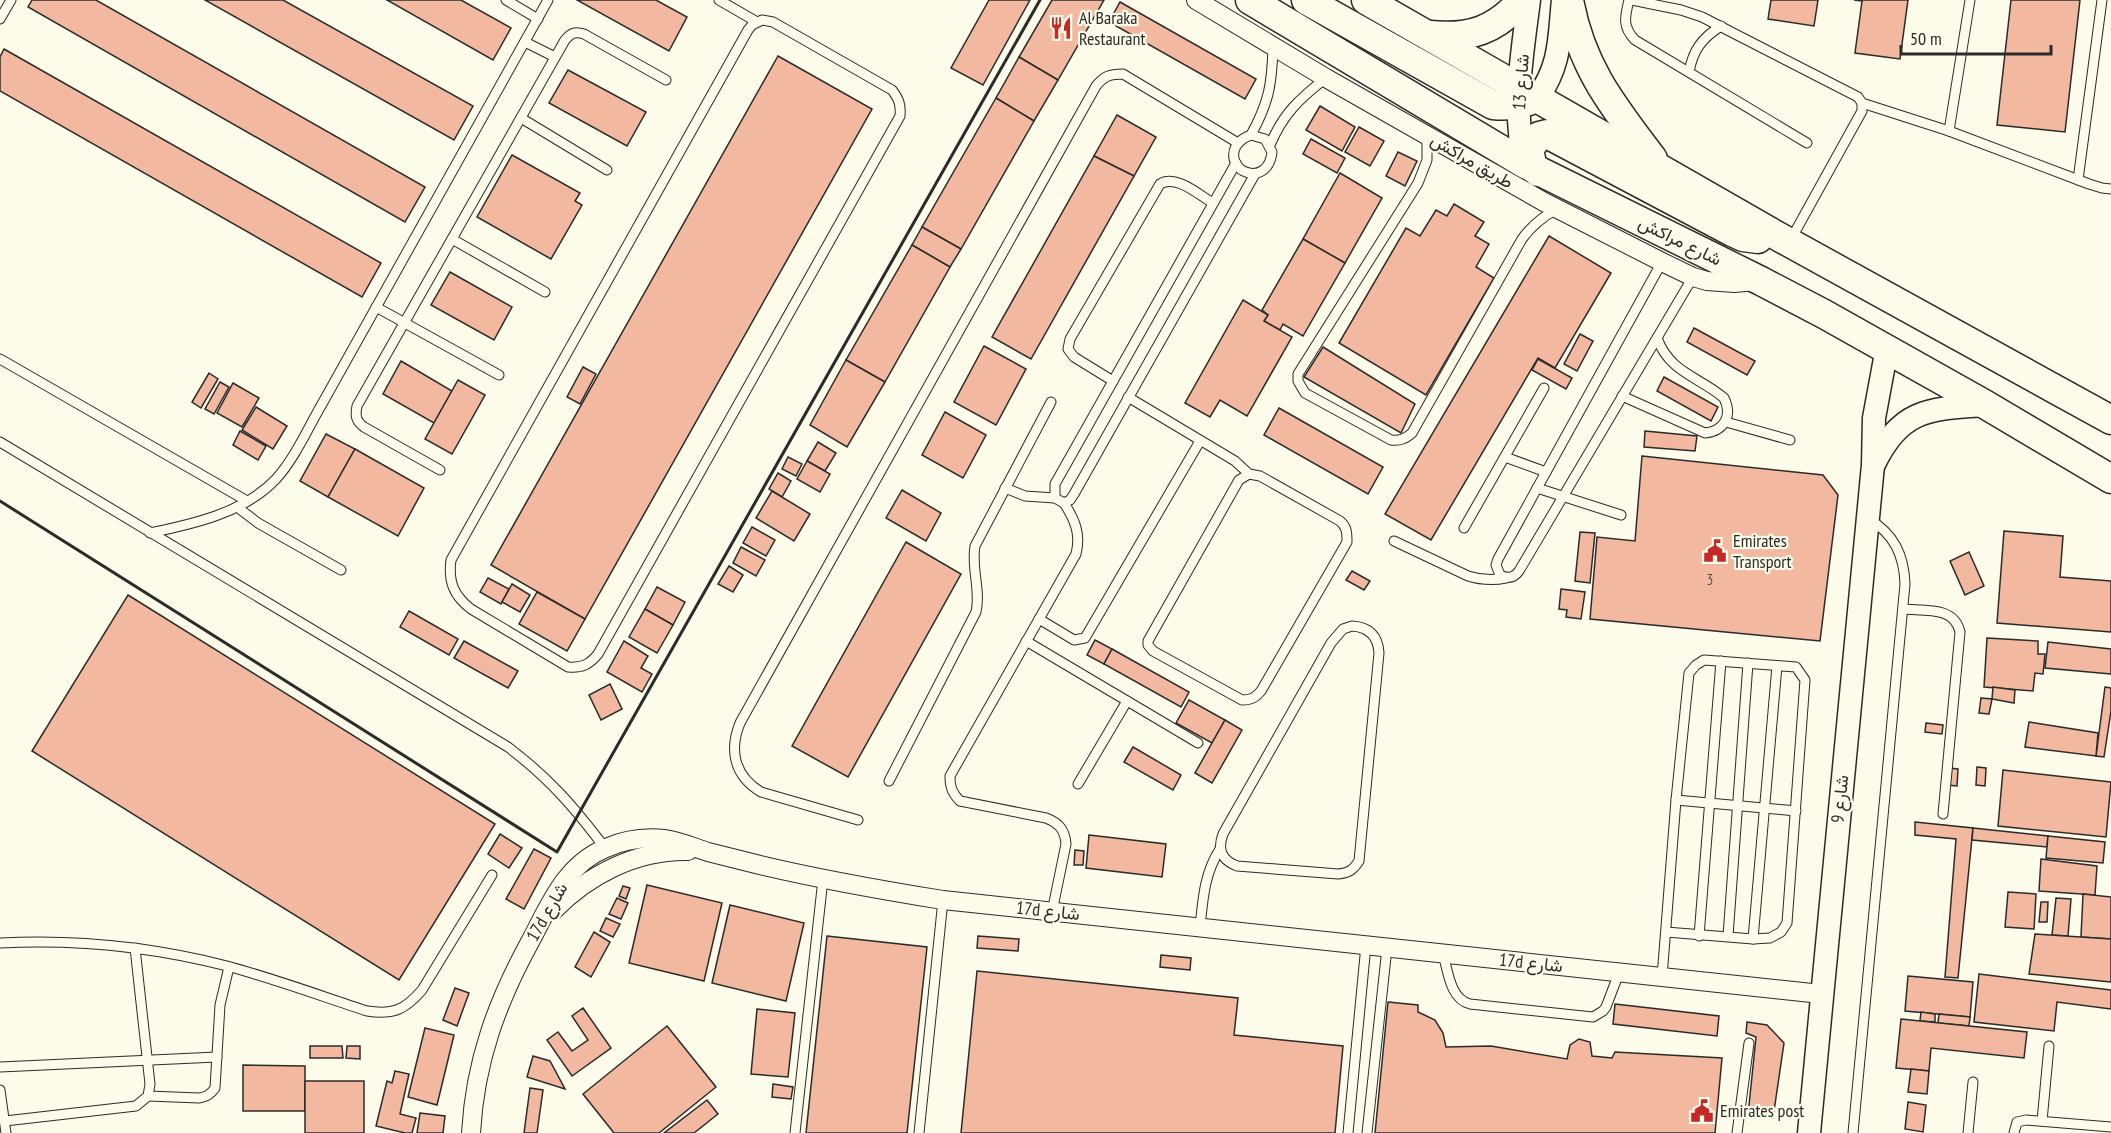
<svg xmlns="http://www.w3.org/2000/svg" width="2111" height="1133" viewBox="0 0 2111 1133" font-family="'PT Sans Narrow',Vazirmatn,sans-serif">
<rect width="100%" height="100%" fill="#fdfbea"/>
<!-- building -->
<g fill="#f2b8a0" stroke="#2b2b2b" stroke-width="1.5">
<polygon points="32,0 96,0 425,187 405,222 28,7"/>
<polygon points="205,0 283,0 473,106 454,140"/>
<polygon points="387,0 461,0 511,28 493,60"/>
<polygon points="577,0 656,0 687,17 669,51"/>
<polygon points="989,0 1030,0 983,85 951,68"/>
<polygon points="1052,0 1104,0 1058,80 1019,57"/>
<polygon points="1771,0 1818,0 1814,26 1768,19"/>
<polygon points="1854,0 1908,0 1900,59 1855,53 1862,1"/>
<polygon points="2011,0 2080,0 2065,132 1997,125"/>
<polygon points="1120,2 1256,79 1245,99 1109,22"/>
<polygon points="4,49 381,263 362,297 0,91 0,57"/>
<polygon points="778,56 872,109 585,619 491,565"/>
<polygon points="1019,57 1058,80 1034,121 996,98"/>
<polygon points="568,70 646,112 627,146 549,103"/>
<polygon points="996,98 1034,121 961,249 922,227"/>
<polygon points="1320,106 1355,127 1342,151 1306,130"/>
<polygon points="1117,115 1156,137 1134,176 1094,156"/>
<polygon points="1359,127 1384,141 1370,166 1345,152"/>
<polygon points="1311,139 1345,158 1337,173 1303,154"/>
<polygon points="1398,152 1417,161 1405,186 1386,176"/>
<polygon points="512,155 580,193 575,201 582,205 551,259 477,217"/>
<polygon points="1094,156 1134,176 1031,359 992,337"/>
<polygon points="1340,173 1382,198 1345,263 1303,239"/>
<polygon points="1454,204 1484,222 1475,236 1489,244 1476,267 1494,278 1426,395 1339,343 1406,228 1420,236 1436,210 1447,216"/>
<polygon points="922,227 961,249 950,267 912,245"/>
<polygon points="1549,236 1611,273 1555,368 1538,358 1431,540 1385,514"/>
<polygon points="1303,239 1345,263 1303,336 1283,324 1280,330 1264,321 1268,315 1262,310"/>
<polygon points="912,245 950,267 885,382 846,360"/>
<polygon points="450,272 512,307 494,340 431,305"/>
<polygon points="1243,300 1268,315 1264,321 1292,337 1247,416 1220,400 1210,417 1185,403"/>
<polygon points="1694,328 1755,361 1747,375 1687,342"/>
<polygon points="1580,334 1593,341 1577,371 1564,364"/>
<polygon points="984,346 1026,369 996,425 954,402"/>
<polygon points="1323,347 1415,404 1401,433 1304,377"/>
<polygon points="1538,359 1572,378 1566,389 1532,370"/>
<polygon points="846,360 885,382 847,447 810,425"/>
<polygon points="401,361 452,391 434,423 383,394"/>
<polygon points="583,367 596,374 580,404 567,397"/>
<polygon points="209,373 218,379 201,408 192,402"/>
<polygon points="1664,377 1718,407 1711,421 1657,391"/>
<polygon points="458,380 485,395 452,454 425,439"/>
<polygon points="220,382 229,387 214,414 205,409"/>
<polygon points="233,383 259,398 242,427 217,413"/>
<polygon points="256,407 287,426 273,449 242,430"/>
<polygon points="1279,408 1383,467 1368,494 1264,435"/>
<polygon points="945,412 986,435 963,478 922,455"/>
<polygon points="240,431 266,446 258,460 233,445"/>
<polygon points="1645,431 1697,436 1695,451 1644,447"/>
<polygon points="326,434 355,449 328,497 300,481"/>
<polygon points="818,442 836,453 825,471 807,461"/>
<polygon points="355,449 424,488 398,536 328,497"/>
<polygon points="1642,456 1823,475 1838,495 1820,641 1590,619 1597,537 1635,541"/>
<polygon points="788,457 802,464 796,476 782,469"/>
<polygon points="807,461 830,474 820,492 797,479"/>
<polygon points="778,473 791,481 782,497 769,489"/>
<polygon points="902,490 941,513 926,541 886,518"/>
<polygon points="772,491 810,514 794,541 756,518"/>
<polygon points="752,527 775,540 766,556 743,543"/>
<polygon points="2004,531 2063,536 2060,577 2111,581 2111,632 1997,623"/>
<polygon points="1580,532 1595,533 1590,583 1575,581"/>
<polygon points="906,542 961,574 848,777 792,746"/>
<polygon points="741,547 765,560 756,576 733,563"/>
<polygon points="1969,552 1984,586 1965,595 1950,561"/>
<polygon points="729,566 743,575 733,592 718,584"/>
<polygon points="1352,571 1370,581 1364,590 1346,580"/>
<polygon points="488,578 509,589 501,604 480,592"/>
<polygon points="512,584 530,595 520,612 502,602"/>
<polygon points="657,587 685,602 673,625 645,609"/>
<polygon points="1561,589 1585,592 1581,619 1566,617 1567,610 1559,609"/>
<polygon points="537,592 585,619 567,651 519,624"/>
<polygon points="128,595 495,824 399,980 32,751"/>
<polygon points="645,609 673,625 657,653 629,637"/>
<polygon points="409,611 458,639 449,655 400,627"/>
<polygon points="1987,638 2038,641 2038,654 2045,654 2043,674 2035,673 2033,691 1984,687"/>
<polygon points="1095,640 1112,649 1104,664 1087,655"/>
<polygon points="464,641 518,671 508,688 454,658"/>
<polygon points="624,641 648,656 641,668 652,674 642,692 607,672"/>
<polygon points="2048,642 2111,649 2111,674 2045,668"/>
<polygon points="1112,649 1189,692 1181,707 1104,664"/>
<polygon points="610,684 622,709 601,720 589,695"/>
<polygon points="1993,687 2015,690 2014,703 1992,699"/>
<polygon points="2105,687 2111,688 2111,711 2104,757 2096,756"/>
<polygon points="1981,698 1992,699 1989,714 1979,713"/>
<polygon points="1189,700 1225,720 1212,743 1176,723"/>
<polygon points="1225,720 1242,730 1212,783 1195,773"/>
<polygon points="2029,722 2098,733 2096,756 2025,747"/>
<polygon points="1926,723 1943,725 1942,734 1925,732"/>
<polygon points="1133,747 1181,775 1173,790 1124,762"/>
<polygon points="1977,767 1986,768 1985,786 1976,785"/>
<polygon points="1949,768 1958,769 1957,786 1947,785"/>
<polygon points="2003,770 2111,782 2106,837 1998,826"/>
<polygon points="1915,822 1973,828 1958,978 1945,977 1956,839 1915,835"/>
<polygon points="1973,828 2048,836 2047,847 1972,840"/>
<polygon points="500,834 522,848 509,868 488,854"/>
<polygon points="1089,835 1166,844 1162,877 1086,868"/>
<polygon points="2048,836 2105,842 2103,863 2046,858"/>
<polygon points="534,849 551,858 524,909 506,899"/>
<polygon points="1075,850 1084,851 1083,865 1074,865"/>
<polygon points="2041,859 2097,866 2095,895 2039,891"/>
<polygon points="647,885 722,903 704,981 629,963"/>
<polygon points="623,886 630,888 626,899 619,896"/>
<polygon points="2008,892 2036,894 2034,929 2005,927"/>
<polygon points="2083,894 2111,897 2111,939 2081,937"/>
<polygon points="617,898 628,903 621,919 609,914"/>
<polygon points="2056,898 2071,899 2068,936 2052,935"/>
<polygon points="2041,902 2048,902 2047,922 2039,922"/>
<polygon points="730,905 804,923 786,1001 712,983"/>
<polygon points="606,918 620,924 613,937 600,931"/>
<polygon points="594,932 610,942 591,977 575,967"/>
<polygon points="2035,934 2111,939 2111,982 2029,974"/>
<polygon points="827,936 927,947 907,1133 806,1133"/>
<polygon points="978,936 1019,939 1018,951 977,948"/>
<polygon points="1161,955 1191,958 1190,970 1160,967"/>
<polygon points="977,971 1238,998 1234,1035 1343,1046 1335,1133 961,1133"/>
<polygon points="1979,974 2111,990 2111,1009 2057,1002 2054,1031 1974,1022"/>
<polygon points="1908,976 1973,982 1970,1017 1905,1011"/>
<polygon points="455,988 469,993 457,1026 443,1020"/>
<polygon points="1388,1002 1418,1005 1418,1012 1435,1020 1443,1033 1446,1047 1491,1046 1567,1059 1570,1045 1579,1039 1590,1042 1592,1056 1612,1058 1615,1052 1722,1058 1715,1133 1375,1133"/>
<polygon points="1615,1004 1719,1016 1717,1036 1613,1024"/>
<polygon points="583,1008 611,1048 572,1076 547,1040 558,1032 572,1051 588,1040 572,1016"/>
<polygon points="757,1009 795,1013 788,1077 751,1074"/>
<polygon points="1921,1012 1935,1014 1935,1022 1920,1021"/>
<polygon points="1939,1014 1970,1017 1969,1026 1938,1023"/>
<polygon points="1901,1019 2027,1032 2024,1058 1931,1048 1929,1071 1896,1068"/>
<polygon points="1747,1022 1767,1025 1784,1043 1773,1118 1748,1115 1756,1037 1746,1033"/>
<polygon points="667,1026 716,1087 659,1133 614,1133 583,1094"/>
<polygon points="425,1028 454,1035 437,1105 408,1097"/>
<polygon points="310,1046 342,1046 343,1058 310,1058"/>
<polygon points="347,1046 360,1046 360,1059 346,1058"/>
<polygon points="533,1056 550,1061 565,1089 527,1077"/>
<polygon points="243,1065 305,1066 305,1111 243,1111"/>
<polygon points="1911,1069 1929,1071 1927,1094 1908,1092"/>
<polygon points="395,1071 409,1074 400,1114 416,1118 412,1133 405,1133 376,1126 387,1081 392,1083"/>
<rect x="305" y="1081" width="59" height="52"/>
<polygon points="773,1084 793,1087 791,1099 772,1097"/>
<polygon points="530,1088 543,1090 537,1133 524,1133"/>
<polygon points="707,1100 718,1114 694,1133 664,1133"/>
<polygon points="1908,1102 1926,1105 1923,1132 1905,1129"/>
<polygon points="420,1113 445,1116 443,1133 417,1133"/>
</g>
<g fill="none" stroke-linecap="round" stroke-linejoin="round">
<!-- service casing -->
<g stroke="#2b2b2b" stroke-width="11">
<g id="service">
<polyline points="506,0 538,19"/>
<polyline points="719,0 757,22"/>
<path d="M1629,0c-4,16 -7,27 6,40l172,103"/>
<polyline points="1632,0 1681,10 1702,17 1858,97 1862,103 1862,111 1790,241"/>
<polyline points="0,19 11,0"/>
<path d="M762,20l11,2 119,68c7,9 9,15 8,26l-302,538c-9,11 -16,14 -30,13l-97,-58c-17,-13 -23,-27 -20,-49l297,-530 4,-5z"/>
<polyline points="525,42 555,57"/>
<path d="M1689,72c4,-22 13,-34 32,-46"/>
<polyline points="1862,103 1949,131 2089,184 2102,188 2111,189"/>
<polyline points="521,118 607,170"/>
<polyline points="1949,131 1970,0"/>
<path d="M1251,135l14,4 7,13c-4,37 -49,20 -36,-6 4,-6 9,-9 15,-11 18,-33 21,-51 22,-88"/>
<path d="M1427,136v24l-9,23 -120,191v7l7,12 86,47c9,1 14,-1 21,-7l110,-194c10,-14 20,-22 35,-30"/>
<path d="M1270,145c13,-31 29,-46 56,-67"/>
<polyline points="1236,163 1055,484 1055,498 1064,503 1070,500 1074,494 1255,174"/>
<polyline points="2078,180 2102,0"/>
<polyline points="452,239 545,292"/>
<path d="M1662,262l-164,297 -2,6 4,10c8,4 14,3 19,-4l174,-294"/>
<polyline points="376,307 499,375"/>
<polyline points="0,359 247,501"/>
<path d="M1113,381l-39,-24 -6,-8 2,-10 90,-155c16,-10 39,11 53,19"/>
<path d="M1622,396l83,37c19,-2 28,-17 19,-35 -26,-22 -54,-25 -67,-60"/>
<polyline points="1128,397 1235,461 1249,474"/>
<polyline points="1726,422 1790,440"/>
<path d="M0,442l508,305c42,32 66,60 97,101"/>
<polyline points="1505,457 1546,472"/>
<path d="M440,470l-76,-43c-8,-6 -9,-11 -7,-21l208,-366c6,-7 10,-9 19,-6l82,46"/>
<path d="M1249,474l11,2 80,45c7,6 7,12 7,21l-86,149c-6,7 -10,9 -19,9l-89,-49 -5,-6v-4l91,-161z"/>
<polyline points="1005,488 1025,496 1055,498"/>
<polyline points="1537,488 1621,515"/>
<polyline points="237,507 258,523 341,570"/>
<polyline points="1464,528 1544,388"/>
<path d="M150,533c43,-9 94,-20 126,-54 19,-21 32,-51 46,-75l226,-404"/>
<path d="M1394,541l74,35c13,4 24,5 38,2"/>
<path d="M1903,609c22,2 51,-3 57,23l-17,182"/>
<polyline points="1039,619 1074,640 1085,638 1200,441"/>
<path d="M1352,626c17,1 26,10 27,27l-20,208c-6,9 -10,12 -21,13l-101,-8c-15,-6 -20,-16 -14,-32l108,-191 12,-14z"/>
<polyline points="1026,641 1198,743"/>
<path d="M889,781l87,-169c5,-22 -5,-44 -1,-66l76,-144"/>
<polyline points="1078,784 1127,701"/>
<polyline points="1676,800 1796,811"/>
<path d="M858,820l-97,-28c-27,-16 -32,-42 -21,-69l356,-637c8,-10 14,-12 27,-12l115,69"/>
<path d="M1052,912l14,-68c-1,-14 -7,-21 -20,-26l-86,-17c-8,-8 -10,-14 -10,-25l126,-222c5,-20 -1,-34 -12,-51"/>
<path d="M1200,927c3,-28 4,-53 20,-78"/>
<polyline points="1699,936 1721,661"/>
<polyline points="1728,936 1748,663"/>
<polyline points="1753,939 1777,666"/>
<path d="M0,943c77,-4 153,4 227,23 48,13 94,30 140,45 26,4 38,-1 55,-21l70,-115"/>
<path d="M1443,954c5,17 7,45 27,50l123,13 10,-6 3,-4 13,-34"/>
<polyline points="1662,977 1676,800 1689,673 1696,665 1704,660 1796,667 1805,680 1787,923 1781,932 1770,938 1753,939 1666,932"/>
<polyline points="0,1067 217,1057"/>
<polyline points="0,1090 6,1133"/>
<path d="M148,1096l51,2c8,-1 12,-4 16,-10l5,-83 9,-38"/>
<polyline points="5,1121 136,1106 148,1096 150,1084 135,948"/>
<polyline points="2042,1121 2049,1046"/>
<polyline points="795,1133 823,879"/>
<polyline points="919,1133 943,900"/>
<polyline points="1348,1133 1366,945"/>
<polyline points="1367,1133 1387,948"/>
<polyline points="1737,1133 1749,1043"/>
<path d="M1853,1133l52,-549c-1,-29 -11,-50 -36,-65"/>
<polyline points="1968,1133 1973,1082"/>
<polyline points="2014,1133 2017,1122 2026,1120 2111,1127"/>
</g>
</g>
<!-- minor casing -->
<g stroke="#2b2b2b" stroke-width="20">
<g id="minor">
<polyline points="1196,0 1326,78 1544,202 1662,262 1693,277 1707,281 1734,283 1757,281"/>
<path d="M553,911c35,-36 83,-61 135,-60"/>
<path d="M471,1133c4,-72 26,-131 60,-193 19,-36 35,-76 75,-92 18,-8 39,-11 58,-9 15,2 29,8 44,13 16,4 32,8 48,12 62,15 125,26 187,36l878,94"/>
</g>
</g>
<!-- tertiary casing -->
<g stroke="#2b2b2b" stroke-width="25">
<g id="tertiary">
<path d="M1538,97c23,-33 21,-58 25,-97"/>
<path d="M1525,164c-13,-54 -3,-109 4,-164"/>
<path d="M1874,464c27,-56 56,-55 112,-59"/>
<polyline points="1809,1133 1873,465 1874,418 1887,348"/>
</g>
</g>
<!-- primary casing -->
<g stroke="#2b2b2b" stroke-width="31">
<g id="primary">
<polyline points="1250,0 1525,164 1761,281 1824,314 1986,405 2111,479"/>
<path d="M1306,0l187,105c17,2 30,0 45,-8"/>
<polyline points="1366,0 1781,238 2111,420"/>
<path d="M1569,0c12,67 44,106 84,159"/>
<path d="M1430,35c40,4 66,-5 92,-35"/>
<polyline points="1538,172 1532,164 1529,149 1539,136 1547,134 1732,232 1743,237 1758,239"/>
</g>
</g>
<!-- service -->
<use href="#service" stroke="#fdfbea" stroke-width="9"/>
<!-- minor -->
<use href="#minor" stroke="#fdfbea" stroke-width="18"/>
<!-- tertiary -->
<use href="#tertiary" stroke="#fdfbea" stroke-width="22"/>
<!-- primary -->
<use href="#primary" stroke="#fdfbea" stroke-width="28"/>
<!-- wall -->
<polyline stroke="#2b2b2b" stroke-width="3" points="0,501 557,852 1040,0"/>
</g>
<!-- icons -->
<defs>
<g id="restaurant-bare" transform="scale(1.8)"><path d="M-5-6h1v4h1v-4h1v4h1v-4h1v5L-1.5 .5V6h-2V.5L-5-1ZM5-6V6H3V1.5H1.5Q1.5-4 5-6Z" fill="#c62828" stroke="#fdfbea" stroke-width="2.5" paint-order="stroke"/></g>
<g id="civic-bare" transform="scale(1.8)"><path d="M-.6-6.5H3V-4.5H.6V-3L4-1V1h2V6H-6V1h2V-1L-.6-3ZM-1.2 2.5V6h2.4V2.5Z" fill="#c62828" stroke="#fdfbea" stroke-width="2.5" paint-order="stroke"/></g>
</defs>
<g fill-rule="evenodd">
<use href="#restaurant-bare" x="1061" y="28"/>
<use href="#civic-bare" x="1715" y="551"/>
<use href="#civic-bare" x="1702" y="1111"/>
</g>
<g text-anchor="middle" stroke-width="4.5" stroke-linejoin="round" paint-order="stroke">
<!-- number labels -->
<g font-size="15" fill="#5d4e48">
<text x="1710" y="585">3</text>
</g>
<!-- poi labels -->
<g font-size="18" fill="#2b2b2b" stroke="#fdfbea" text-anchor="start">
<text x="1079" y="24">Al Baraka<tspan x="1079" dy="21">Restaurant</tspan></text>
<text x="1733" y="547">Emirates<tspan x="1733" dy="21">Transport</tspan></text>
<text x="1720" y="1117">Emirates post</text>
</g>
<!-- street labels -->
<g font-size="18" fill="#2b2b2b" stroke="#fdfbea">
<text transform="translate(1521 82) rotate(-86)" y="6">شارع 13</text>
<text transform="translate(1472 161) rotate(30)" y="6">طريق مراكش</text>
<text transform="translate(1680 241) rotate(26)" y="6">شارع مراكش</text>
<text transform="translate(1840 799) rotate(-84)" y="6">شارع 9</text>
<text transform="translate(1048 911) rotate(6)" y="6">17d شارع</text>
<text transform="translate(547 912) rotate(-60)" y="6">17d شارع</text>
<text transform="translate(1531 963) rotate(6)" y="6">17d شارع</text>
</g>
</g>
<!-- scale -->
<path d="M1901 45v9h150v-9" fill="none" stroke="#2b2b2b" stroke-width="3"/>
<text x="1910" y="45" font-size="18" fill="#2b2b2b" stroke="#fdfbea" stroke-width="4.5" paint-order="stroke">50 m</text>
</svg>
